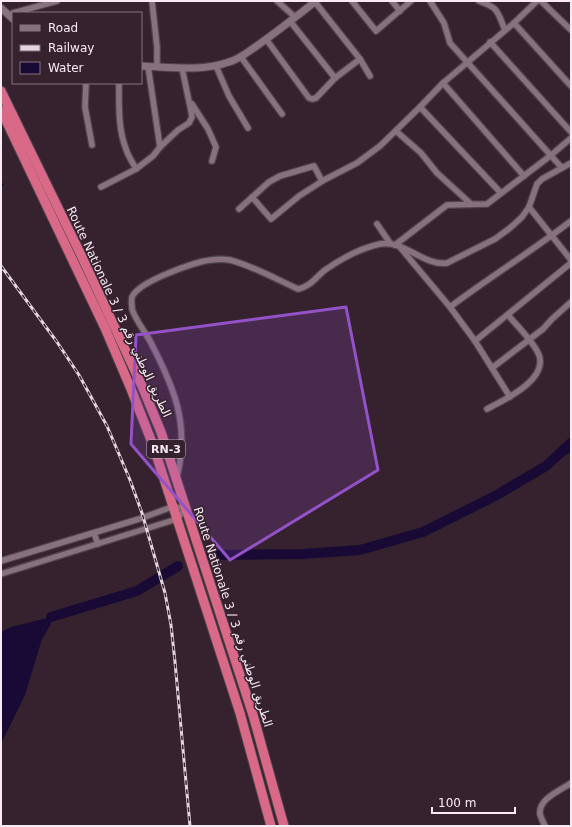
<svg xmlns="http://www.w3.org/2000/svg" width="572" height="827" viewBox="0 0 572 827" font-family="'DejaVu Sans',Cairo,sans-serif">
<rect width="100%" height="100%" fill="#35222e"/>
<!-- water -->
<polygon fill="#180a35" points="51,617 51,624 42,639 25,695 1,744 1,632 11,627"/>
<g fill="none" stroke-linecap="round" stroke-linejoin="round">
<!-- stream -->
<g stroke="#180a35" stroke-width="1.5">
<polyline points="1,186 3,184"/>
<polyline points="555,458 571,452"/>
</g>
<!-- river -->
<g stroke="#180a35" stroke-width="10">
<polyline points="211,555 302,554 360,550 423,532 495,496 546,466 571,443"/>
<polyline points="51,617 137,591 178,566"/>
</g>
<!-- minor casing -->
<g stroke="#51414b" stroke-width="8">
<g id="minor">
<polyline points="152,1 157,47 157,67"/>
<polyline points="277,1 295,17"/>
<polyline points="352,1 376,31 411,1"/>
<polyline points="392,1 400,11"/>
<polyline points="430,1 444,23 450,43 562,168"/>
<path d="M479,1c20,7 18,10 26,29"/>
<polyline points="541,1 571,30"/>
<polyline points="315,2 360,59 370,76"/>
<polyline points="13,13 57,1"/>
<polyline points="290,21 335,78"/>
<polyline points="514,23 571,86"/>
<polyline points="266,39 309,98 312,99 316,98 335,78 360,59"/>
<polyline points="490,42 571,132"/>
<polyline points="241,57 282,114"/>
<polyline points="148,66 160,147"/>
<polyline points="216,66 229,96 248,128"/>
<polyline points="86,83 85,107 92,145"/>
<path d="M119,83c0,22 -1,46 7,66 2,7 7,14 10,20"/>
<polyline points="443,83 524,176"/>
<polyline points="192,104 208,129 216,147 212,161"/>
<polyline points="420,107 501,193"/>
<polyline points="396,131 421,153 437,173 471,204"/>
<polyline points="101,187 136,169 153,156 160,147 178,130 189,123 192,117 191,111 182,68"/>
<polyline points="252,197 271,219 299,196 324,180 357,163 380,146 420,107 443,83 514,23 537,1"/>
<polyline points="529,207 571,260"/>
<polyline points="239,209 269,182 280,176 314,166 322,181"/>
<polyline points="377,224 390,243"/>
<polyline points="395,245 447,205 487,204 550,156 571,138"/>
<polyline points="399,246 450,307 475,341 510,397"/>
<path d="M450,307c40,-30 82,-56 121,-86"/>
<polyline points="475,341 571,263"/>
<polyline points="492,368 543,329 552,319 571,302"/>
<path d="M487,409c17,-9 61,-29 52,-54 -5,-13 -22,-29 -31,-40"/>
<path d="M177,477c13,-53 -3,-90 -27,-136 -6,-11 -14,-20 -18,-32 0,-4 -1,-9 0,-12 7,-16 63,-35 79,-37 6,-1 13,-1 19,0 23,6 46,19 68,29 13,-3 17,-11 27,-19 16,-11 35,-22 55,-26 25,-4 43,22 67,19l48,-24 15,-11 12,-11 7,-10 8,-23 5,-5 29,-16"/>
<polyline points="94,533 98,544"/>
<polyline points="1,561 139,519 172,507 186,508"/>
<polyline points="1,574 177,519 186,508"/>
<path d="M545,826c-2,-4 -4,-8 -5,-12 -2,-15 21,-24 31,-31"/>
</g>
</g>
<!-- tertiary casing -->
<g stroke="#51414b" stroke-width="9">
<g id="tertiary">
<polyline points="1,8 13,19"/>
<path d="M141,66c29,1 60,6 88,-4 11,-3 20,-11 29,-17 20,-14 39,-29 58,-44"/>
</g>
</g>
<!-- trunk casing -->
<g stroke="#51414b" stroke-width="11">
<g id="trunk">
<polyline points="1,91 81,255 142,386 161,432 253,715 284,826"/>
<polyline points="1,110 105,328 131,389 153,445 240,713 271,826"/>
</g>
</g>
<!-- minor -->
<use href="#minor" stroke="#86717d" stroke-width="5.5"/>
<!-- tertiary -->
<use href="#tertiary" stroke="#86717d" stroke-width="7"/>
<!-- trunk -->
<use href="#trunk" stroke="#d86a88" stroke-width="9"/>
<!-- rail casing -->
<g stroke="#e4d6df" stroke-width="3">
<polyline id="rail" points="1,266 57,342 79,375 107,426 130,480 142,513 165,593 171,625 175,662 190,826"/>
</g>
<!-- rail -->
<use href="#rail" stroke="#35222e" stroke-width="1.5" stroke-dasharray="4.5" stroke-linecap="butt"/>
</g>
<!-- marked area -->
<path fill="#9452c9" fill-opacity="0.2" stroke="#9452c9" stroke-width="3" stroke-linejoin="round" d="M346,307l32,163 -148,90 -99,-116 5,-109z"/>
<g text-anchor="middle" stroke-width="3" stroke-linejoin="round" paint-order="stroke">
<!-- shield labels -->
<rect fill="#35222e" stroke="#beafb8" stroke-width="1" x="147" y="440" width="38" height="18" rx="3"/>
<g font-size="11" font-weight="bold" fill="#f8ebf3">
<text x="166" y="453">RN-3</text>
</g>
<!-- street labels -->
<g font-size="12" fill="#f8ebf3" stroke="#35222e">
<text transform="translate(119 312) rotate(65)" y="4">Route Nationale 3 / الطريق الوطني رقم 3</text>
<text transform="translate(233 617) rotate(72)" y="4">Route Nationale 3 / الطريق الوطني رقم 3</text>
</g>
</g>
<!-- border -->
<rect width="572" height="827" fill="none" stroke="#f8ebf3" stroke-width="4"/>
<!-- legend -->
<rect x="12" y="12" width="130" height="72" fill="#35222e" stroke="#83727d"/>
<rect x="20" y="25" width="20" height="6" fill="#86717d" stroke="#83727d"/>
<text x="48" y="32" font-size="12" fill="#f8ebf3">Road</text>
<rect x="20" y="45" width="20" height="6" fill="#e4d6df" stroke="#83727d"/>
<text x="48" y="52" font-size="12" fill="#f8ebf3">Railway</text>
<rect x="20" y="62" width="20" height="12" fill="#180a35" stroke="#83727d"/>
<text x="48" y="72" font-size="12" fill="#f8ebf3">Water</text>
<!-- scale -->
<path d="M432 807v6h83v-6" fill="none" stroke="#f8ebf3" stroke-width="2"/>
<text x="438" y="807" font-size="12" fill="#f8ebf3" stroke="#35222e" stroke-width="3" paint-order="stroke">100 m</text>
</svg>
